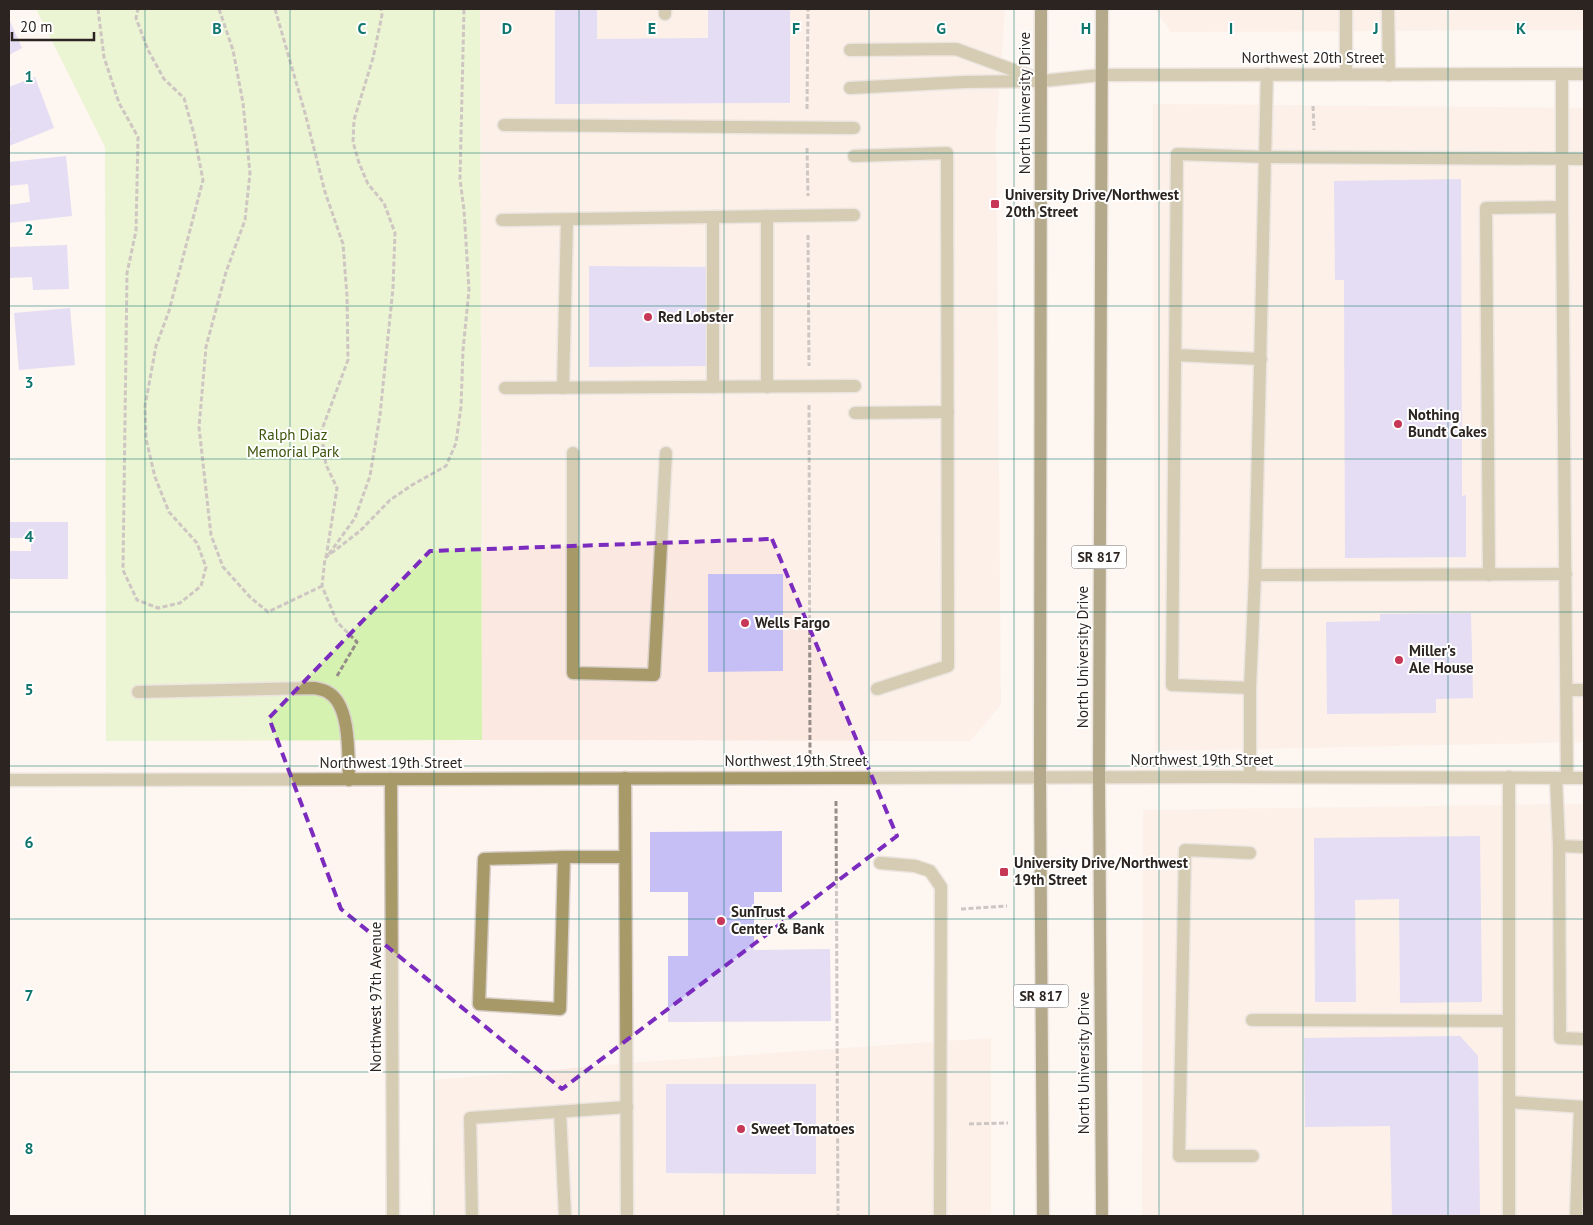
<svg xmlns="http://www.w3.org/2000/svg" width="1593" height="1225" viewBox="0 0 1593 1225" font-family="'PT Sans',sans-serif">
<rect width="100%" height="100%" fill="#fef5f1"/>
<!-- built -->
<g fill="#fbe9e1">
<polygon points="480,9 1005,9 996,134 1001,705 970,741 482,740"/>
<polygon points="1155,9 1584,9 1584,30 1171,32"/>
<polygon points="1153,104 1584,108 1584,742 1155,751"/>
<polygon points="1584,804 1584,1216 1142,1216 1143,810"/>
<polygon points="991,1038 991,1216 431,1216 434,1080 643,1062"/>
</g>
<!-- green -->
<polygon fill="#d6f2b0" points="36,9 480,9 482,740 106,741 105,147"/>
<!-- building -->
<g fill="#c6bff5">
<polygon points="555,9 597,9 597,39 708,38 708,9 790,9 790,103 555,104"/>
<polygon points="9,19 22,48 9,55"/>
<polygon points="35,77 54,128 9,146 9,130 11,129 9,124 9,87"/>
<polygon points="66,156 72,216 9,223 9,205 30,202 28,184 9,186 9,162"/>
<polygon points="1461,179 1462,496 1466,495 1466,557 1345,558 1344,280 1335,280 1334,181"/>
<polygon points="67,245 69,289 33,290 32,277 9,278 9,247"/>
<polygon points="589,266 708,267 707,366 589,367"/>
<polygon points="70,308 75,365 19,370 14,313"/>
<polygon points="9,522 68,522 68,579 10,579 10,551 31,551 31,538 9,538"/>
<polygon points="708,574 783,574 783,671 708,672"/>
<polygon points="1471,613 1473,698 1436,699 1436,713 1327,714 1326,622 1380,621 1380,614"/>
<polygon points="782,831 782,892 754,892 754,950 830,949 831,1021 668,1022 668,956 688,956 688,892 650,892 650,832"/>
<polygon points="1480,836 1482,1002 1400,1003 1399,899 1355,900 1356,1002 1315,1002 1314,838"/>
<polygon points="1460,1036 1478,1056 1480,1216 1392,1216 1390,1126 1305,1127 1304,1038"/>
<polygon points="666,1084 816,1084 816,1174 666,1173"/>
</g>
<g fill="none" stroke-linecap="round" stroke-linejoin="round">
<!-- service casing -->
<g stroke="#d8cfcb" stroke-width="15">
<g id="service">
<polyline points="665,9 665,14"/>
<polyline points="1388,9 1389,75"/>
<polyline points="1346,74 1346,9"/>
<polyline points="1562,74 1562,207 1567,777"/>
<polyline points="504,125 854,128"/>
<polyline points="854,156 947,153 948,666 877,689"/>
<polyline points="767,216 767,387"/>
<polyline points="502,220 854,215"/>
<polyline points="1175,355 1261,359"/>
<polyline points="713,387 713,217"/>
<polyline points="505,388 855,386"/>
<polyline points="563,388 567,220"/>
<polyline points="855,413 948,412"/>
<polyline points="573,453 573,673 654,675 666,453"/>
<polyline points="1255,575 1566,574"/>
<polyline points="1489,575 1486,208 1562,207"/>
<polyline points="1250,688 1172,685 1177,154 1265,157 1584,159"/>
<polyline points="1567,690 1584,690"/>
<path d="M138,692l176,-4c5,1 11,2 15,5 22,13 19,64 20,87"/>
<polyline points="1250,776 1250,688 1255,575 1267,74"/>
<polyline points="625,778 627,1216"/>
<polyline points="1556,778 1559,846 1560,1038 1584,1039"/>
<polyline points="1559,846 1584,847"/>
<polyline points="1250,853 1185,850 1179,1156 1253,1156"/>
<polyline points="564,857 560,1009 479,1004 484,859 564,857 625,857"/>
<polyline points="880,863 915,866 930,871 941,887 940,1216"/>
<polyline points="1252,1020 1509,1021"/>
<polyline points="1509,1102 1584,1107"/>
<polyline points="560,1112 565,1216"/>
<polyline points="472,1216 470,1118 627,1107"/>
<polyline points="1509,1216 1509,777"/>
<polyline points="1576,1216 1580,1107"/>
</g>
</g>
<!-- minor casing -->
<g stroke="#d8cfcb" stroke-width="15">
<g id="minor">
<polyline points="850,50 956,49 1035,78"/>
<polyline points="850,88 964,82 1042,81 1101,75 1584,74"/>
<polyline points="391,779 393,1216"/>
<path d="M9,780c525,0 1050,-5 1575,-2"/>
</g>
</g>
<!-- primary casing -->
<g stroke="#d8cfcb" stroke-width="15">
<g id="primary">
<polyline points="1041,9 1040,776 1043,1216"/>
<polyline points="1102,1216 1099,776 1102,9"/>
</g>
</g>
<!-- path -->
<g stroke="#968d89" stroke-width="3" stroke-dasharray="5 2.5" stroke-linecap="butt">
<polyline points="98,9 104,57 119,103 138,137 136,231 127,273 123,570 137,600 158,608 180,603 201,586 206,567 197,543 169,512 155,477 146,439 145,406 156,346 169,311 203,180 194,134 184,98 164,79 148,50 136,18 138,9"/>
<polyline points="219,9 233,50 243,103 250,173 245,220 226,272 206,347 199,427 211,535 223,567 250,597 268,612 322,586"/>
<polyline points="275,9 305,113 325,192 343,244 347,296 348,360 321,432 326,465 337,488 326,558"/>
<polyline points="1313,106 1314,130"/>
<polyline points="807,109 808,9"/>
<polyline points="807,148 808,196"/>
<polyline points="808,235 809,366"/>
<polyline points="809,405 810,759"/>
<polyline points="329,554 355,518 370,476 380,415 393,288 395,233 384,203 368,184 359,163 353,142 354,120 373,58 382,15 381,9"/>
<polyline points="337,676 357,642 337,622 322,586 325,558 360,531 390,500 412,485 446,466 456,443 461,407 463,350 469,290 464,210 460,179 464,9"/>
<polyline points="836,801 838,1216"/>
<polyline points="961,909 1007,906"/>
<polyline points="969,1124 1008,1123"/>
</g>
<!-- service -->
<use href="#service" stroke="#a79a68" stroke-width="12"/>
<!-- minor -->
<use href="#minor" stroke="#a79a68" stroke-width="12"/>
<!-- primary -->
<use href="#primary" stroke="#5c4d11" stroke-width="12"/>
</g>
<!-- marked area -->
<path d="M0 0H1593V1225H0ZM772,539l125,297 -335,253 -221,-180 -72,-191 161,-167z" fill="#fef5f1" fill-opacity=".55" fill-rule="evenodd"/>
<path fill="none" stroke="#7b2cbf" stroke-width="4" stroke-dasharray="10 6" stroke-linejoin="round" d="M772,539l125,297 -335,253 -221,-180 -72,-191 161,-167z"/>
<!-- grid -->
<path fill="none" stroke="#0f766e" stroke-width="1" stroke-opacity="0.55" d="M145,9v1207M290,9v1207M434,9v1207M579,9v1207M724,9v1207M869,9v1207M1014,9v1207M1159,9v1207M1303,9v1207M1448,9v1207M9,153h1575M9,306h1575M9,459h1575M9,612h1575M9,766h1575M9,919h1575M9,1072h1575"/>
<!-- markers -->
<g fill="#c73757" stroke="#fff" stroke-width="2">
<rect x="990" y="199" width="10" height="10" rx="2.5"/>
<circle cx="648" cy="317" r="5"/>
<circle cx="1398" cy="424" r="5"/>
<circle cx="745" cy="623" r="5"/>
<circle cx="1399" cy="660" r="5"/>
<rect x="999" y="867" width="10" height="10" rx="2.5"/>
<circle cx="721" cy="921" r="5"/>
<circle cx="741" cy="1129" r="5"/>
</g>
<g text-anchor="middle" stroke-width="4" stroke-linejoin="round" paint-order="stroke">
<!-- shield labels -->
<g fill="#fff" stroke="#6b6663" stroke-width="1">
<rect x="1071.5" y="545.5" width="55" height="23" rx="4"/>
<rect x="1013.5" y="984.5" width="55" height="23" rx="4"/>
</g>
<g font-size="14" font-weight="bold" fill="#2c2420">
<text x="1099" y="562">SR 817</text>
<text x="1041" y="1001">SR 817</text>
</g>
<!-- street labels -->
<g font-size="15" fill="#2c2420" stroke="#fff">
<text x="1313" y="63">Northwest 20th Street</text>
<text transform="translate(1025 103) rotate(-90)" y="5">North University Drive</text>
<text transform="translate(1083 657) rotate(-90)" y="5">North University Drive</text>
<text x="1202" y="765">Northwest 19th Street</text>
<text x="796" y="766">Northwest 19th Street</text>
<text x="391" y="768">Northwest 19th Street</text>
<text transform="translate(376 997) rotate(-90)" y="5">Northwest 97th Avenue</text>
<text transform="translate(1084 1063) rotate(-90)" y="5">North University Drive</text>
</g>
<!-- poi labels -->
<g font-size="15" font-weight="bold" fill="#2c2420" stroke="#fff" text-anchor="start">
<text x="1005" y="200">University Drive/Northwest<tspan x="1005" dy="17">20th Street</tspan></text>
<text x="658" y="322">Red Lobster</text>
<text x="1408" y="420">Nothing<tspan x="1408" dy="17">Bundt Cakes</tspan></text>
<text x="755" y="628">Wells Fargo</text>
<text x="1409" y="656">Miller's<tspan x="1409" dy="17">Ale House</tspan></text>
<text x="1014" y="868">University Drive/Northwest<tspan x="1014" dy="17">19th Street</tspan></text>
<text x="731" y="917">SunTrust<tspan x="731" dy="17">Center &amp; Bank</tspan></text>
<text x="751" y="1134">Sweet Tomatoes</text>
</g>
<!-- park labels -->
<g font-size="15" fill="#3b5208" stroke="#fff">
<text x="293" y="440">Ralph Diaz<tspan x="293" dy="17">Memorial Park</tspan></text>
</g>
</g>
<g font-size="16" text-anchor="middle" font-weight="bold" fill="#0f766e" stroke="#fff" stroke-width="4" stroke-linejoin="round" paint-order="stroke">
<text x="217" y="34">B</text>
<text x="362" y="34">C</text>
<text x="507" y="34">D</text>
<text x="652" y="34">E</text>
<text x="796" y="34">F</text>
<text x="941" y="34">G</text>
<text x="1086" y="34">H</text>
<text x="1231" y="34">I</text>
<text x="1376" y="34">J</text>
<text x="1521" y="34">K</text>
<text x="29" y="82">1</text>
<text x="29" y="235">2</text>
<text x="29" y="388">3</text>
<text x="29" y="542">4</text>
<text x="29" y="695">5</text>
<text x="29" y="848">6</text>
<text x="29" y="1001">7</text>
<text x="29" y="1154">8</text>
</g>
<!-- border -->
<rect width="1593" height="1225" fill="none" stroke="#2c2420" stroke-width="20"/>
<!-- scale -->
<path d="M12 32v8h82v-8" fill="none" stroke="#2c2420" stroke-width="2.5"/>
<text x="20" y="32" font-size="15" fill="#2c2420" stroke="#ffffff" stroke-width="4" paint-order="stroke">20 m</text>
</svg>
